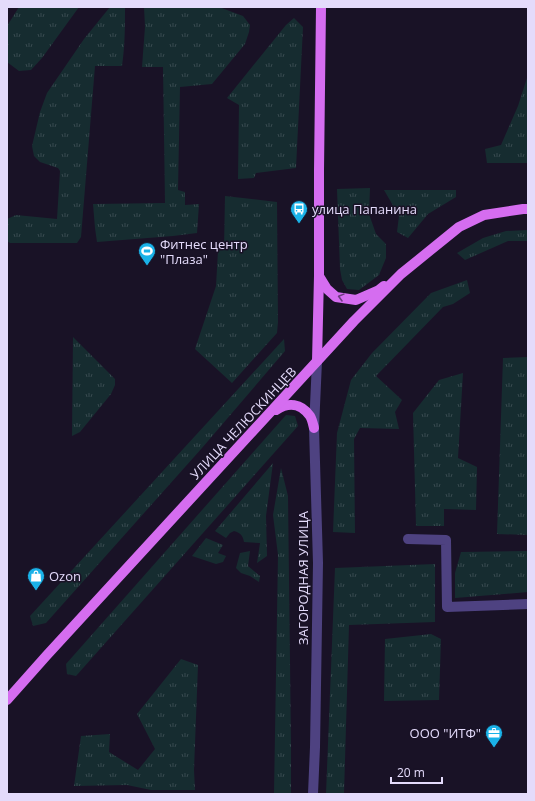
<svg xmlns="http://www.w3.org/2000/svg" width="535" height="801" viewBox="0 0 535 801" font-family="'Open Sans',sans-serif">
<defs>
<pattern id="grass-tufts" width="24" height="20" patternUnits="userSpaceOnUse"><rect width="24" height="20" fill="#162c30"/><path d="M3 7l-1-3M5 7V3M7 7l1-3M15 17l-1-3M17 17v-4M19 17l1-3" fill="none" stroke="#384a4f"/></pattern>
</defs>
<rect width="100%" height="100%" fill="#191226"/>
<!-- grass -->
<g fill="url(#grass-tufts)">
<polygon points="19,7 79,7 42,58 31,70 19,71 7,62 7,26"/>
<path d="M110,7h15c0,20 0,39 -3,59h-27l-14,171 -4,6h-67l-3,-2v-22l9,-4 41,4 3,-48 -2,-3 -18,-6 -6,-6 -2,-10 8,-34 7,-19 37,-54z"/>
<polygon points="144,7 219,7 243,16 250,25 249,32 245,44 212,84 180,87 178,190 185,192 185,205 199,204 197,233 173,236 97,242 95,228 93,204 165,203 163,67 142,67 145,27"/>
<polygon points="294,18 303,27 296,168 256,173 254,178 238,179 239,105 227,98 286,25"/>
<polygon points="527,78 528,78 528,163 487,163 485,149 501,145 518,106"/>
<polygon points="370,188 369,214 376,234 386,244 386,258 379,275 359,290 347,289 342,280 340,269 337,189"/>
<polygon points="384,190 456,190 456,197 428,214 408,238 397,232 399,216"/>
<polygon points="225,196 277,202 278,322 277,333 232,383 195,349 216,286 218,251 224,249"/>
<polygon points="528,230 528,241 508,241 465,260 457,253 483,238 506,231"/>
<polygon points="467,280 470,293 453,304 443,307 376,376 402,400 395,412 399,429 360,428 354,439 355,533 333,532 337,433 351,380 372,353 431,293"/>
<polygon points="73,337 115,379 115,385 111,394 80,432 72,436"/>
<polygon points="284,339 285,351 202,448 46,623 33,626 30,616"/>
<polygon points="528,357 528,535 497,534 503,358"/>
<polygon points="463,373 458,458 477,467 476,510 444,509 444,526 416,526 413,413 439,380"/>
<polygon points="286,415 295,416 298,426 76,676 67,674 66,664"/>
<path d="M273,463l-7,53 1,40 -10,7 3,-20 -16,-1c-1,-6 -3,-9 -10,-11l-4,2 -4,5 -11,-7z"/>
<polygon points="281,468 288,496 291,744 291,794 274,794 278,555 273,515"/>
<polygon points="206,538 223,545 218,553 226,556 223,562 216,564 192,556"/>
<polygon points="250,551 248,566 260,576 259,582 250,576 241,573 236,568 240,553"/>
<polygon points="528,551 528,592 455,598 455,573 461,552"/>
<polygon points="435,564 435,622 349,625 344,794 326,794 335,568"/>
<polygon points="431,634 441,639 439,700 384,701 385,639"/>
<polygon points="181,659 198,665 194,770 195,790 151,790 127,785 74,786 81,736 110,734 109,752 138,770 155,749 137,714"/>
</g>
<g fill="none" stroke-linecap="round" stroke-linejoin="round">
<!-- minor -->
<g stroke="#4e4281" stroke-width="10">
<polyline points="408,539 446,540 447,607 528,604"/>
<polyline points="313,794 315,747 318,563 314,428 317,361"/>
</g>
<!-- major -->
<g stroke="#d56df0" stroke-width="10">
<polyline points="319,276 327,289 336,297 356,300 379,290 384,286"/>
<polyline points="317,361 319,276 319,170 321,7"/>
<path d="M276,410c12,-8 25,-7 34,6 2,3 3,8 4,12"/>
<polyline points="7,700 47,655 354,321 401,274 459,227 484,215 523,209 528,209"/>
</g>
</g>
<!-- one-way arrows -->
<defs><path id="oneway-chevron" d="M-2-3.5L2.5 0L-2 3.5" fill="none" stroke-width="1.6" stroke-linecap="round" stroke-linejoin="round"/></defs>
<use stroke="#6e3b81" href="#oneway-chevron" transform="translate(341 297) rotate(-165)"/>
<!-- icons -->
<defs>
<g id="bus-pin" transform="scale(0.9)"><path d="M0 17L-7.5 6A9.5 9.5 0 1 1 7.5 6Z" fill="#1ab2e8" stroke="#191226"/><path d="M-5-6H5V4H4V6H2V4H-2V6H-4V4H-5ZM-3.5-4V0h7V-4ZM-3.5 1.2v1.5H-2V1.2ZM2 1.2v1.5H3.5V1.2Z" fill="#fff"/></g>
<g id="stadium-pin" transform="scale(0.9)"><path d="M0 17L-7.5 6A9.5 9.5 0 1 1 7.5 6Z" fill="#1ab2e8" stroke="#191226"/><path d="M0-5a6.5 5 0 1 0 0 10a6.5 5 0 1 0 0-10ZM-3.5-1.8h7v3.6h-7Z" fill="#fff"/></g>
<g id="shop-pin" transform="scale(0.9)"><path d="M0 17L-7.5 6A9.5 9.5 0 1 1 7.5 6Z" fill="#1ab2e8" stroke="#191226"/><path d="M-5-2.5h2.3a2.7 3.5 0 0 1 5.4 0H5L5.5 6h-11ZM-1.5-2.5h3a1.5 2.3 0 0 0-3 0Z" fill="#fff"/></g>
<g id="office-pin" transform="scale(0.9)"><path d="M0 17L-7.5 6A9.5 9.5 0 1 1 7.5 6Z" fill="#1ab2e8" stroke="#191226"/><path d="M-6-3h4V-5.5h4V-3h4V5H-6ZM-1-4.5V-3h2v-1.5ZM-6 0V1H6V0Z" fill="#fff"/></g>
</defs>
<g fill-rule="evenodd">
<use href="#bus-pin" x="299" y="209"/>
<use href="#stadium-pin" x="147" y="251"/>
<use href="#shop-pin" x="36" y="576"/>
<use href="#office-pin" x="494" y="733"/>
</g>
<g text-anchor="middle" stroke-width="3" stroke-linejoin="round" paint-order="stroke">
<!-- poi labels -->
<g font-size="13" fill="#e4dbfb" stroke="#191226" text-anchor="start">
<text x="312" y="214">улица Папанина</text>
<text x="160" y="249">Фитнес центр<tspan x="160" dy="15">"Плаза"</tspan></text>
<text x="49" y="581">Ozon</text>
<text x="481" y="738" text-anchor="end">ООО "ИТФ"</text>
</g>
<!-- street labels -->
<g font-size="13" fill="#e4dbfb" stroke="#191226">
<text transform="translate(243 423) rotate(-47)" y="5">УЛИЦА ЧЕЛЮСКИНЦЕВ</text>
<text transform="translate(303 578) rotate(-90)" y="5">ЗАГОРОДНАЯ УЛИЦА</text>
</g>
</g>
<!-- border -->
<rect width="535" height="801" fill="none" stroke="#e4dbfb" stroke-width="16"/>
<!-- scale -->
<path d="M391 777v6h51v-6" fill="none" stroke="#e4dbfb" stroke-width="2"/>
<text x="397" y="777" font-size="12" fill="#e4dbfb" stroke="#191226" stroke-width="3" paint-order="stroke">20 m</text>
</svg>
